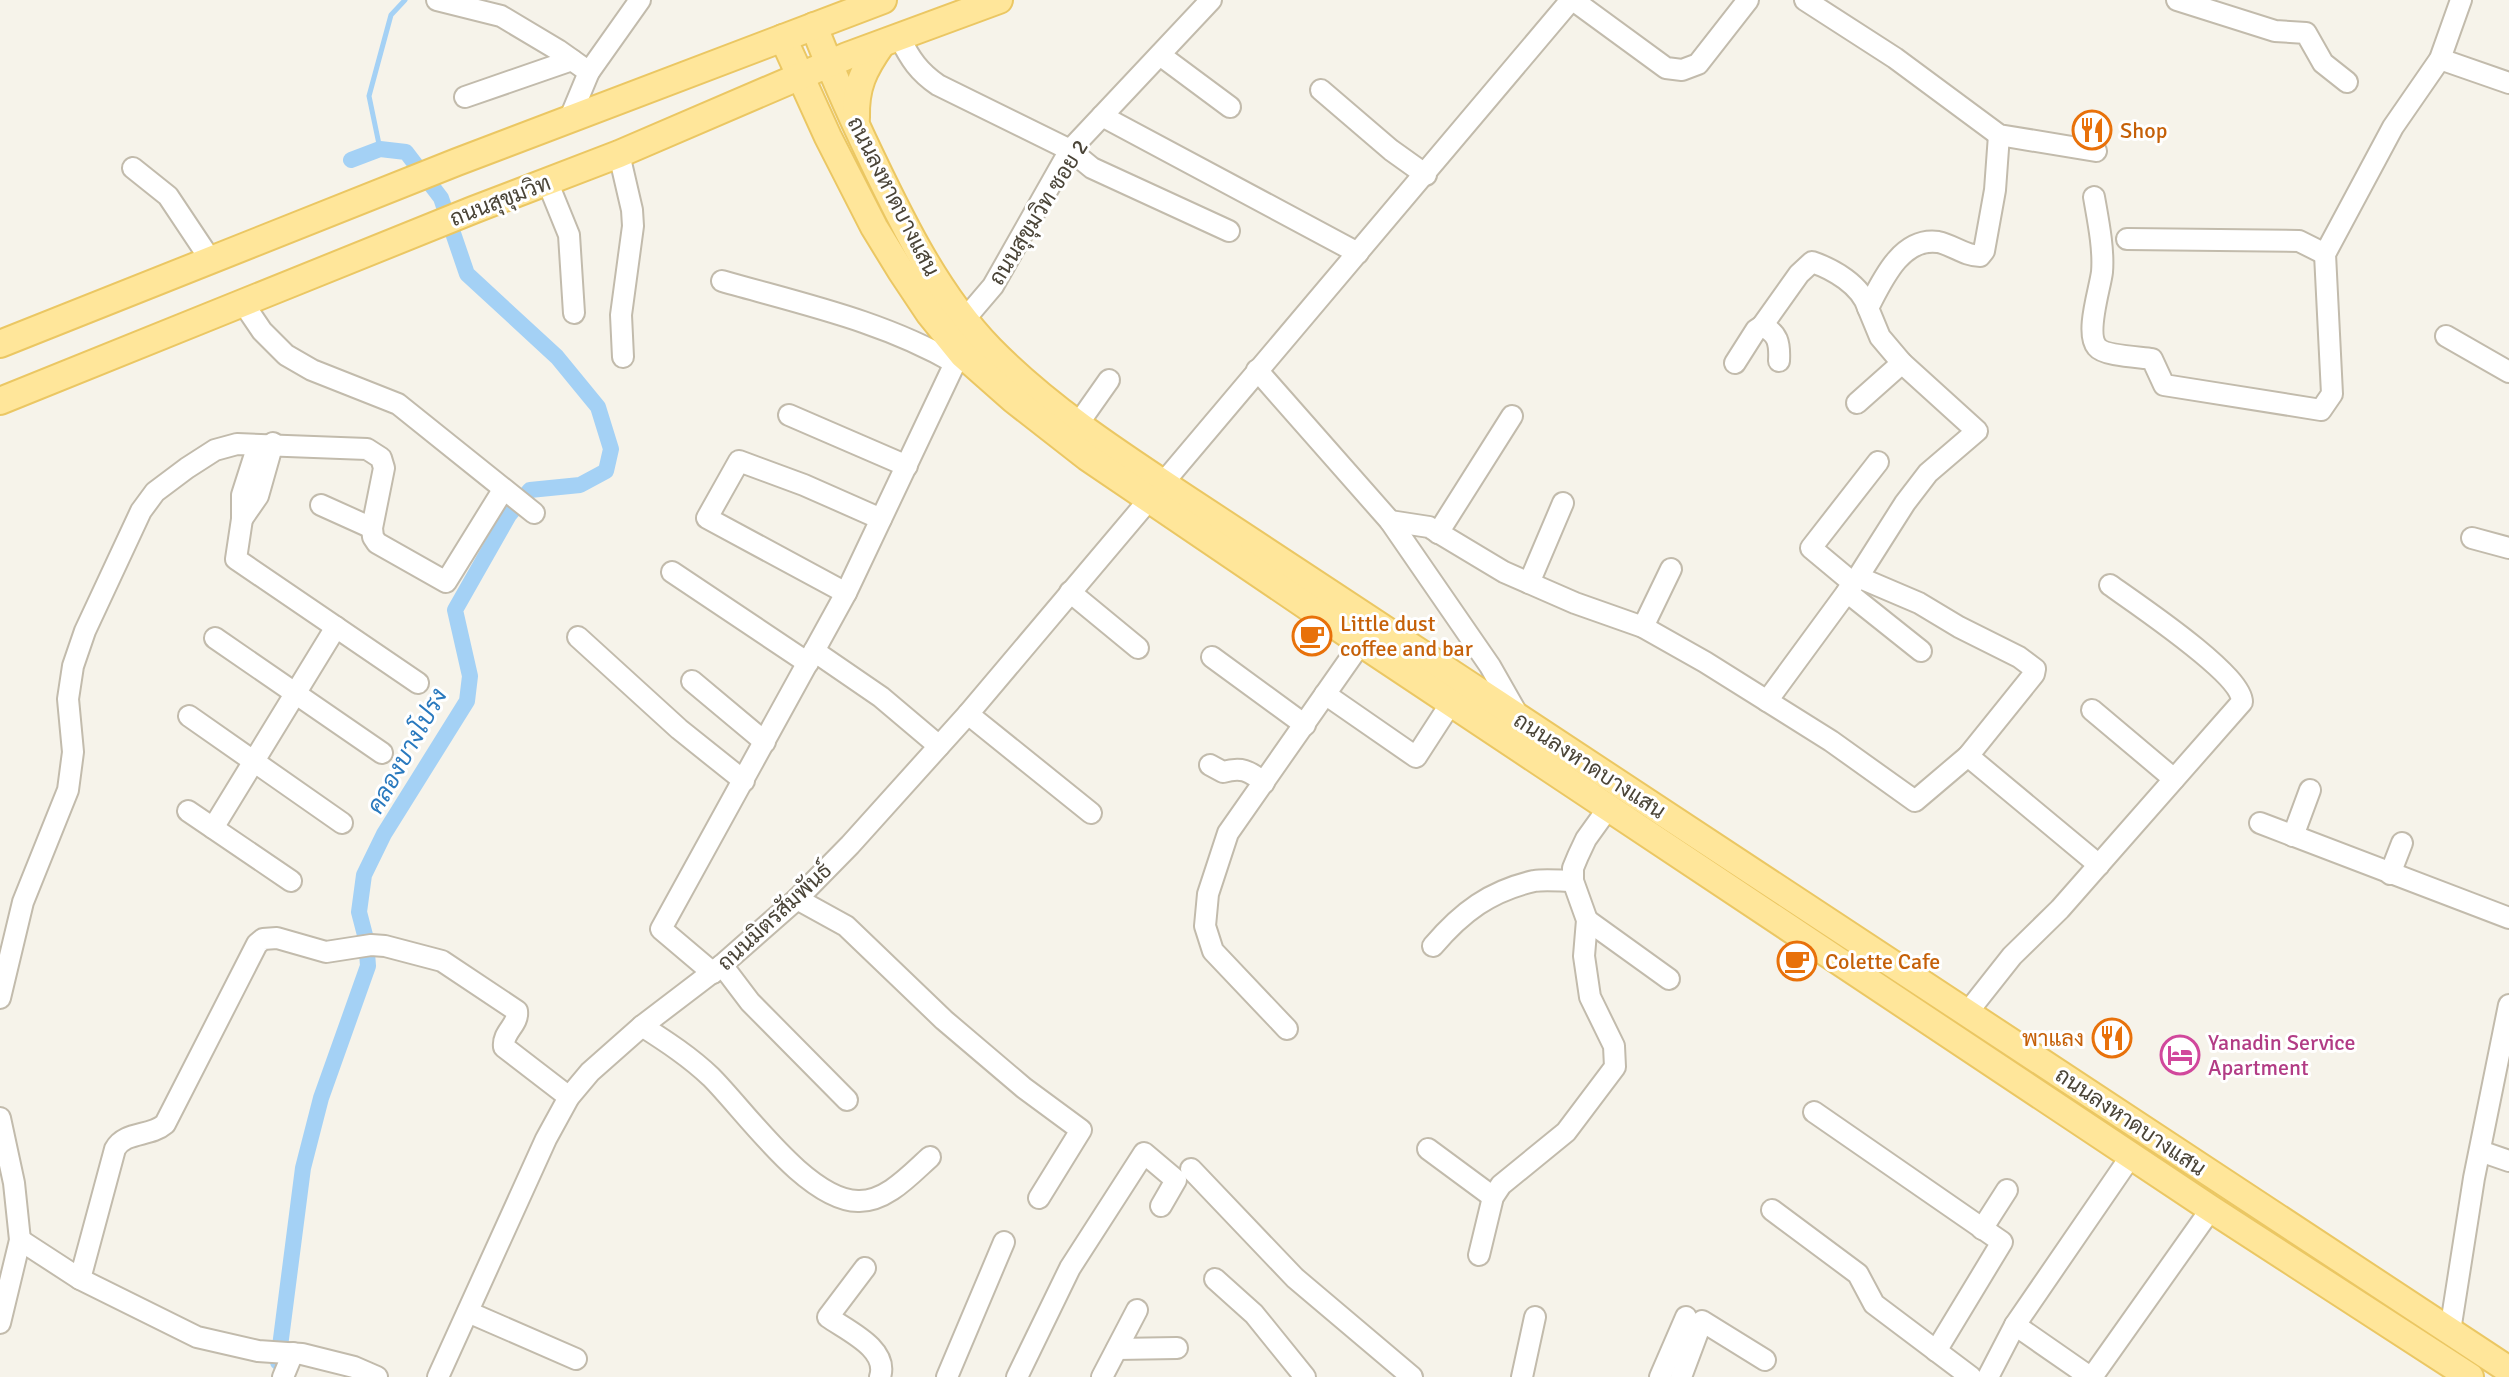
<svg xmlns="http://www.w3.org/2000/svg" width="2509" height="1377" viewBox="0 0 2509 1377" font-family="Signika,Sarabun,sans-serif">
<rect width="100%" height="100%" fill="#f6f3ea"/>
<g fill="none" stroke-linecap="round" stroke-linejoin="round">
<!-- stream -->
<polyline stroke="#a4d1f5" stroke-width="5" points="380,149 369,96 391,15 405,0"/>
<!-- canal -->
<polyline stroke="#a4d1f5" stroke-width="16" points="278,1362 303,1168 321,1098 368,966 366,939 359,912 364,875 384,834 467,701 470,676 455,610 509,515 530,490 580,485 606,471 611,449 598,407 557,357 467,274 441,198 406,152 380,149 351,160"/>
<!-- minor casing -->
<g stroke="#c2bbac" stroke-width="24">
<g id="minor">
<polyline points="437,0 501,16 558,50 589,72"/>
<polyline points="1573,0 1666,68 1682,70 1698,64 1748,0"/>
<polyline points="1805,0 1895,58 1999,135 2096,151"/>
<polyline points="2177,0 2275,31 2306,33 2323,63 2347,82"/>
<path d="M900,38c10,21 19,34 38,47l132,65 22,18 137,63"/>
<polyline points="1160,55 1230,107"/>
<polyline points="2440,59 2509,83"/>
<polyline points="1321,90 1391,150 1426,175"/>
<polyline points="465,97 572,60"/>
<polyline points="1102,116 1358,253"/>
<polyline points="569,120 589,72 640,0"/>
<polyline points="619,154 632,210 633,226 621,315 623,357"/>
<polyline points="133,168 168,196 210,259"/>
<polyline points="547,181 569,235 574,313"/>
<path d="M2094,197c4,23 10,52 8,75 -2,17 -17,61 -5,75 7,9 43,10 55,12l12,26 157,25 11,-16 -7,-140 68,-127 47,-68 21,-59"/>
<polyline points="2127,239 2299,241 2325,254"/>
<path d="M722,281c80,23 161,40 233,82"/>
<polyline points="243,303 262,331 286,355 312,370 398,404 534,513"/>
<polyline points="964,320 993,286 1070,150 1211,0"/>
<path d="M1762,326l37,-52 13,-12c21,7 49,23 56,46"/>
<polyline points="2446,336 2509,372"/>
<path d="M1735,363l21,-33 6,-4c16,7 18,17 17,35"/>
<polyline points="1257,370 1390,521 1490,666 1519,717"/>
<polyline points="1857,403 1902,363"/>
<polyline points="789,415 907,466"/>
<polyline points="1078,424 1109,380"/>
<polyline points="258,445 242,495 242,519 236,559 418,683"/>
<polyline points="321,505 372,528"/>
<polyline points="242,519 258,496 273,443"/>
<polyline points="1390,521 1429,527 1504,572 1575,603 1643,627 1705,662 1831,741 1915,801 1968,756 2034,674 2035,669 2019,657 1959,627 1919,603 1858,577"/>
<polyline points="1438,533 1512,416"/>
<polyline points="2472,538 2509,548"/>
<polyline points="672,572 808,663"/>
<polyline points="1529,583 1563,503"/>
<polyline points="1853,583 1811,548 1878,462"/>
<polyline points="1070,592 1138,648"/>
<polyline points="1847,592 1921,651"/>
<polyline points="846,593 707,518 739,461 804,485 881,519"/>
<polyline points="1643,627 1671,569"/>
<polyline points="578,637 679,729 744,781"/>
<polyline points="215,638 382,753"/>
<polyline points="814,651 881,697 939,746"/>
<polyline points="1212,657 1305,725"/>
<polyline points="692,681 765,742"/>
<polyline points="1325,694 1416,757 1451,703"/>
<path d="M1767,701l91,-124 47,-74 23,-30 49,-42 -75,-68 -22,-26 -12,-29c14,-27 33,-71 70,-66 15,3 27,14 42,14l4,-5 11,-61 4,-55"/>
<polyline points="2092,710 2174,779"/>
<polyline points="968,714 1091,813"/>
<polyline points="189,716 342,823"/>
<polyline points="1968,756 2099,865"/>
<path d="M1210,765l13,7c18,-5 26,-2 41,11"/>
<polyline points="188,811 291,881"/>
<polyline points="2260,823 2509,918"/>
<polyline points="213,828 336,627"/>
<polyline points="2293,836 2310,790"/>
<polyline points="2390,874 2402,843"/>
<polyline points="797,899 846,926 944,1020 1024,1088 1081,1130 1039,1198"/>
<polyline points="1587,920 1669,979"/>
<path d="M1433,946c29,-34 57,-55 101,-65 12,-2 27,0 39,0"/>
<polyline points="722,965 750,1002 847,1100"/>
<polyline points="713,973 661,929 846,593 955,363 963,355"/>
<polyline points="0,998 23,902 68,790 73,752 68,699 73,666 85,631 141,511 155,492 187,468 215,450 237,444 367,449 381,458 384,468 372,528 373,537 377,543 446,582 503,490"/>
<path d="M1967,1013l45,-57 48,-47 182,-207c0,-28 -107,-99 -132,-117"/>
<path d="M642,1026c25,16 48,31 69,51 35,35 96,123 147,124 28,1 52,-26 72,-44"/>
<polyline points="1287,1029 1213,951 1205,926 1208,894 1228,833 1361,643"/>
<polyline points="1814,1112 2002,1242 1936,1351"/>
<polyline points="0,1118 14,1183 20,1240 0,1323"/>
<polyline points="1428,1149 1493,1197"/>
<polyline points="2480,1151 2509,1161"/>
<polyline points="1191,1169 1295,1278 1412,1377"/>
<polyline points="1772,1210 1858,1274 1874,1304 1971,1377"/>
<polyline points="1982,1229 2007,1190"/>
<polyline points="20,1240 80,1279 197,1337 258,1351 302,1354 354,1367 377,1377"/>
<polyline points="1479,1255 1493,1197 1501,1185 1566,1132 1615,1067 1614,1046 1590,997 1584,956 1587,920 1573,881 1573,868 1578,856 1586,839 1609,807"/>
<path d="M865,1268l-37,49c20,14 61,32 52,60"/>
<path d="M80,1279l35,-130c10,-18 35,-12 50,-25l92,-180 6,-5 14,-1 49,14 45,-7 14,1 57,15 75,50c2,14 -15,21 -13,36l65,50"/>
<polyline points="1215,1279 1254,1314 1305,1377"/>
<polyline points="468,1312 576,1359"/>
<polyline points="2015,1325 2090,1377"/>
<polyline points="2450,1331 2474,1178 2509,1005"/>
<polyline points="1117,1349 1177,1348"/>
<polyline points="283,1377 293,1353"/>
<polyline points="438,1377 546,1139 569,1097 590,1072 642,1026 722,965 797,899 850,845 968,714 1571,0"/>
<polyline points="947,1377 1004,1242"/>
<polyline points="1017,1377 1070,1268 1144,1153 1176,1180 1161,1206"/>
<polyline points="1102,1377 1137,1310"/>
<polyline points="1522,1377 1535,1317"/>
<polyline points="1660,1377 1686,1317"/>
<polyline points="1681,1377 1702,1321 1765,1360"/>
<polyline points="1988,1377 2015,1325 2131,1156"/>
<polyline points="2092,1377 2211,1209"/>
</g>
</g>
<!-- major casing -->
<g stroke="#ebc763" stroke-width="30">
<g id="major">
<path d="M814,26c17,45 37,89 58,133 32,67 66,136 118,190 60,61 132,107 203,154l1316,867"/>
<polyline points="783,38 828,137 874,227 901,271 929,313 963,355 1014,400 1087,457 1361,643 2211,1209 2470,1377"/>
<path d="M856,118c-1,-31 8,-49 25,-73"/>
<polyline points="0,344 457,162 883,0"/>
<polyline points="0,401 473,210 619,154 847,56 999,0"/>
</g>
</g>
<!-- minor -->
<use href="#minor" stroke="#fff" stroke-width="20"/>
<!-- major -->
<use href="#major" stroke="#ffe69a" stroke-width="26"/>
</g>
<!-- icons -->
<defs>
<g id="restaurant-ring" transform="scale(2)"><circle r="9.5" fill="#fff" stroke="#e8710a" stroke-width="1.5"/><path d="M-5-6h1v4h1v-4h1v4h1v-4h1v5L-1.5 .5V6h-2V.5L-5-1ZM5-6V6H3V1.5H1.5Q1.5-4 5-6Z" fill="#e8710a"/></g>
<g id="cafe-ring" transform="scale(2)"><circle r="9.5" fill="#fff" stroke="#e8710a" stroke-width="1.5"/><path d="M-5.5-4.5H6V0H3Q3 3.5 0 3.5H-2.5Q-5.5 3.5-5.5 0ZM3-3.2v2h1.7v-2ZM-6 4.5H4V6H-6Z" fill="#e8710a"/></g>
<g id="hotel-ring" transform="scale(2)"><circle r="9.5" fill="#fff" stroke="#d1479c" stroke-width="1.5"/><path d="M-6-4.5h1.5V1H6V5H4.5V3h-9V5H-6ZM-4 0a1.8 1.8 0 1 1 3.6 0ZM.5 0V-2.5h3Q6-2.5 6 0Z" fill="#d1479c"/></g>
</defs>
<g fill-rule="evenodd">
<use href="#restaurant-ring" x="2092" y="130"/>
<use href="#cafe-ring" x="1312" y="636"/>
<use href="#cafe-ring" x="1797" y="961"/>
<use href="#restaurant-ring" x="2112" y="1038"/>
<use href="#hotel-ring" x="2180" y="1055"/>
</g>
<g text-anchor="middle" stroke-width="6" stroke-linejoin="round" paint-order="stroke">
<!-- food labels -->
<g font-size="22" fill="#c56008" stroke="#fff" text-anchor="start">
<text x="2120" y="138">Shop</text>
<text x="1340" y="631">Little dust<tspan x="1340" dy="25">coffee and bar</tspan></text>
<text x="1825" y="969">Colette Cafe</text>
<text x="2084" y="1046" text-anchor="end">พาแลง</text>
</g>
<!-- street labels -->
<g font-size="22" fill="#4a4437" stroke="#fff">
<text transform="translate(894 196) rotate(63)" y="8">ถนนลงหาดบางแสน</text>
<text transform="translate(500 200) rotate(-21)" y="8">ถนนสุขุมวิท</text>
<text transform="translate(1038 212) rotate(-58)" y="8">ถนนสุขุมวิท ซอย 2</text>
<text transform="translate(1590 765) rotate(33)" y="8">ถนนลงหาดบางแสน</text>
<text transform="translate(774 916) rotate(-43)" y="8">ถนนมิตรสัมพันธ์</text>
<text transform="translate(2131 1121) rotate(34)" y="8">ถนนลงหาดบางแสน</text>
</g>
<!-- hotel labels -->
<g font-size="22" fill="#b23c85" stroke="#fff" text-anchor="start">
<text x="2208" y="1050">Yanadin Service<tspan x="2208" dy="25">Apartment</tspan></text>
</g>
<!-- water labels -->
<g font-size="24" font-style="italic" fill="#2979be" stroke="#fff">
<text transform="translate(407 751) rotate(-61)" y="8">คลองบางโปรง</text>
</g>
</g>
</svg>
